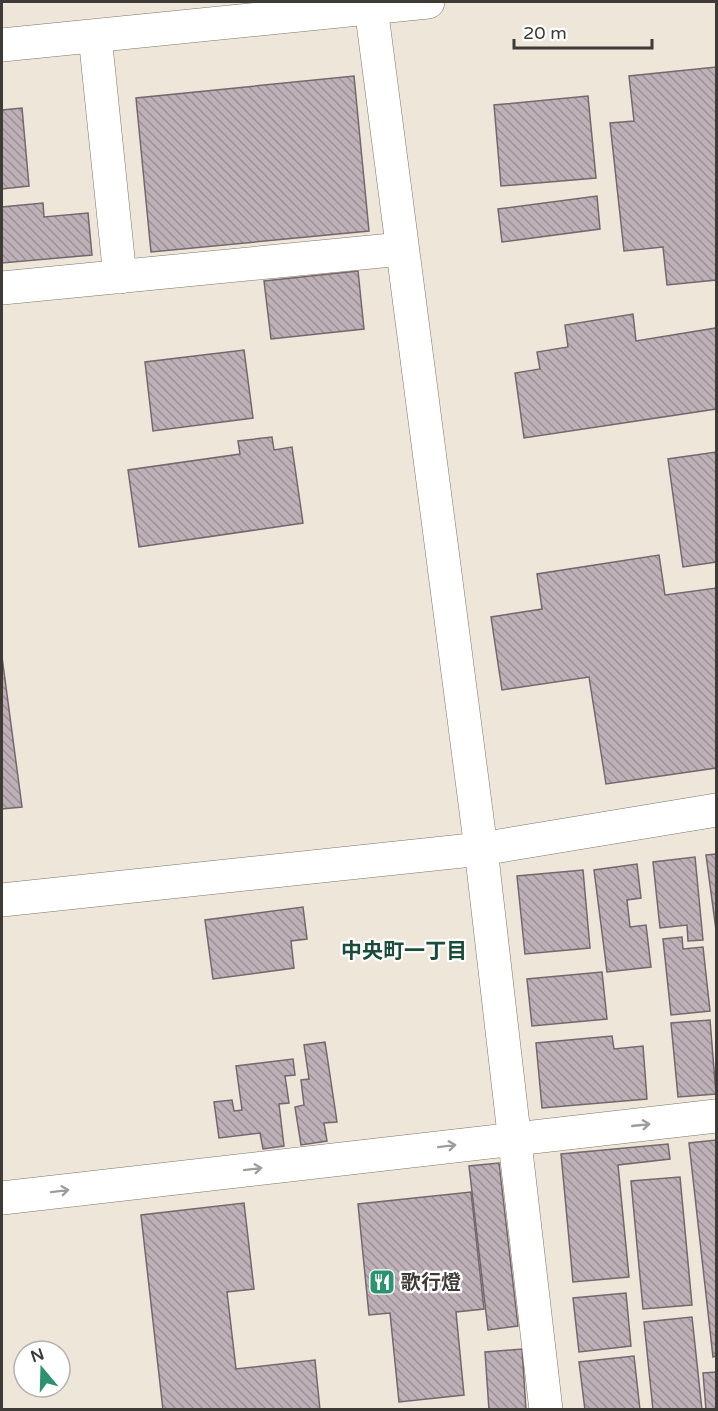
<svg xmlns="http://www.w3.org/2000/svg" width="718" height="1411" viewBox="0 0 718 1411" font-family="'Varela Round','Noto Sans JP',sans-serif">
<defs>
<pattern id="building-back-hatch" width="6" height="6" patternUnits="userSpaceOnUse" patternTransform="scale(1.5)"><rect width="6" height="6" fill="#beb0b7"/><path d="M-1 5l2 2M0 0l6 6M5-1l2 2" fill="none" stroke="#9c9096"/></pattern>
</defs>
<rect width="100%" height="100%" fill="#ede6d9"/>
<!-- building -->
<g fill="url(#building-back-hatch)" stroke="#74676d" stroke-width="1.5">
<polygon points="716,67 716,280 667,285 663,247 624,251 610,123 634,121 629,76"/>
<polygon points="354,76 369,231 151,252 136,98"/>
<polygon points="588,96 596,178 501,186 494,105"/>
<polygon points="22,108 29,186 2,189 2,110"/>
<polygon points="597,196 600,229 502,242 498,209"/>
<polygon points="43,203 44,217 88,213 92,255 2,263 2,207"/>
<polygon points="358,271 364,329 271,339 264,281"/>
<polygon points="633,314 636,341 716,328 716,409 524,438 515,373 540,369 537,352 568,347 565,325"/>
<polygon points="244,350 253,418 153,431 145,362"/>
<polygon points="272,437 274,450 292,447 303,523 139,547 128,470 240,454 238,441"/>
<polygon points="716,452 716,562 683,567 668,459"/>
<polygon points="659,555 665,595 716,588 716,768 606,784 589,677 502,690 491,617 542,609 537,574"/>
<polygon points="2,657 22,807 2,809"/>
<polygon points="716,854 716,930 706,855"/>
<polygon points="695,857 703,940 688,941 687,925 660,928 653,862"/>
<polygon points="637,864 641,898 627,900 630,927 646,925 651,967 607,972 594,870"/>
<polygon points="583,870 590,948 525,954 517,876"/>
<polygon points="303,907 307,939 291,941 294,968 213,979 205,920"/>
<polygon points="682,937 683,949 703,947 710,1011 671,1015 663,939"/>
<polygon points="602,972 607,1019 532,1026 527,979"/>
<polygon points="710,1020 716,1094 678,1097 671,1023"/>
<polygon points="612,1036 614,1049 643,1046 647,1099 542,1108 536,1043"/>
<polygon points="325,1042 337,1122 324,1123 327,1141 301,1145 295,1107 304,1105 301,1080 309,1079 304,1045"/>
<polygon points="293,1059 295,1075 285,1076 289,1103 279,1104 284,1146 263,1149 260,1133 219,1138 214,1102 232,1100 234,1111 242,1110 236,1066"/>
<polygon points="716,1140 716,1356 713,1357 689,1143"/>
<polygon points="668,1144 670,1159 618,1165 629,1277 573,1282 561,1154"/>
<polygon points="499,1163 518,1326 488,1330 469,1166"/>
<polygon points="680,1177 692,1305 643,1309 631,1181"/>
<polygon points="471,1192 484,1309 456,1312 464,1395 399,1402 390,1313 369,1315 358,1204"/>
<polygon points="244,1203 254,1289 227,1292 236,1369 315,1360 320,1410 163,1410 141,1215"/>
<polygon points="626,1293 631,1346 579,1352 573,1298"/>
<polygon points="692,1317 702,1410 653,1410 644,1322"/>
<polygon points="522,1349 526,1410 489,1410 485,1352"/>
<polygon points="634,1356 640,1410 585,1410 579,1362"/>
<polygon points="716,1372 716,1410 706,1410 703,1373"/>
</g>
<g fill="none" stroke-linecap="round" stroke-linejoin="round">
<!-- minor casing -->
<g stroke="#7c766b" stroke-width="34">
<g id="minor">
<polyline points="371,7 481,849 546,1410"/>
<polyline points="95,36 120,277"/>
<polyline points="2,45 428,2"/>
<polyline points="2,288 402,249"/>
<polyline points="2,900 481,849 716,810"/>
<polyline points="2,1198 716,1116"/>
</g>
</g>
<!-- minor -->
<use href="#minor" stroke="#fff" stroke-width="33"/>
</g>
<!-- one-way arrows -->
<defs><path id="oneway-shaft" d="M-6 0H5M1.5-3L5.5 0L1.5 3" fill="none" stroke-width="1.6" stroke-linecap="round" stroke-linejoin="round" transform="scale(1.5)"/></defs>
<g stroke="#9e9d9a">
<use href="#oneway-shaft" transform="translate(641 1125) rotate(-6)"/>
<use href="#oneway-shaft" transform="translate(447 1146) rotate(-7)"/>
<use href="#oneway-shaft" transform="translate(253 1169) rotate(-7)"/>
<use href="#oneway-shaft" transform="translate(60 1191) rotate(-7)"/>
</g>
<!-- icons -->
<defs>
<g id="restaurant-square" transform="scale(1.35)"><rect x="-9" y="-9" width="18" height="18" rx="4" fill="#2b9370" stroke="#fff"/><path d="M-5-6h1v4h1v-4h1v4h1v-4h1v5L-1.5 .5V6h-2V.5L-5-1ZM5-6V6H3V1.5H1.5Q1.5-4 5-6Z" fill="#fff"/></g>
</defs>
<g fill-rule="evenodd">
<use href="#restaurant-square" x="382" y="1282"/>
</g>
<g text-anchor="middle" stroke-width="4.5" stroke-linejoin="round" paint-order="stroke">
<!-- poi labels -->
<g font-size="20" font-weight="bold" fill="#3e3b36" stroke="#fff" text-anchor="start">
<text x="401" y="1289">歌行燈</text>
</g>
<!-- neighbourhood labels -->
<g font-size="21" font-weight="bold" fill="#1b4b39" stroke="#fff">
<text x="404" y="958">中央町一丁目</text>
</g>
</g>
<!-- border -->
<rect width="718" height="1411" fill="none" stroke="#3e3b36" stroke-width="6"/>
<!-- north arrow -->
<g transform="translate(42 1369) rotate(341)"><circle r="28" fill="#ffffff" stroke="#b2b1af" stroke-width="1.5"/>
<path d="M0-4.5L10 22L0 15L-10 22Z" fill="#2b9370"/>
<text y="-9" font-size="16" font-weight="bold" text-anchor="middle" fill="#3e3b36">N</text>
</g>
<!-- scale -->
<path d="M514 39v9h138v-9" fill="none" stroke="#3e3b36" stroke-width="3"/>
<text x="523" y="39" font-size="18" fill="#3e3b36" stroke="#ffffff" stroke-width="4.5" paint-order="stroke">20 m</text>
</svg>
